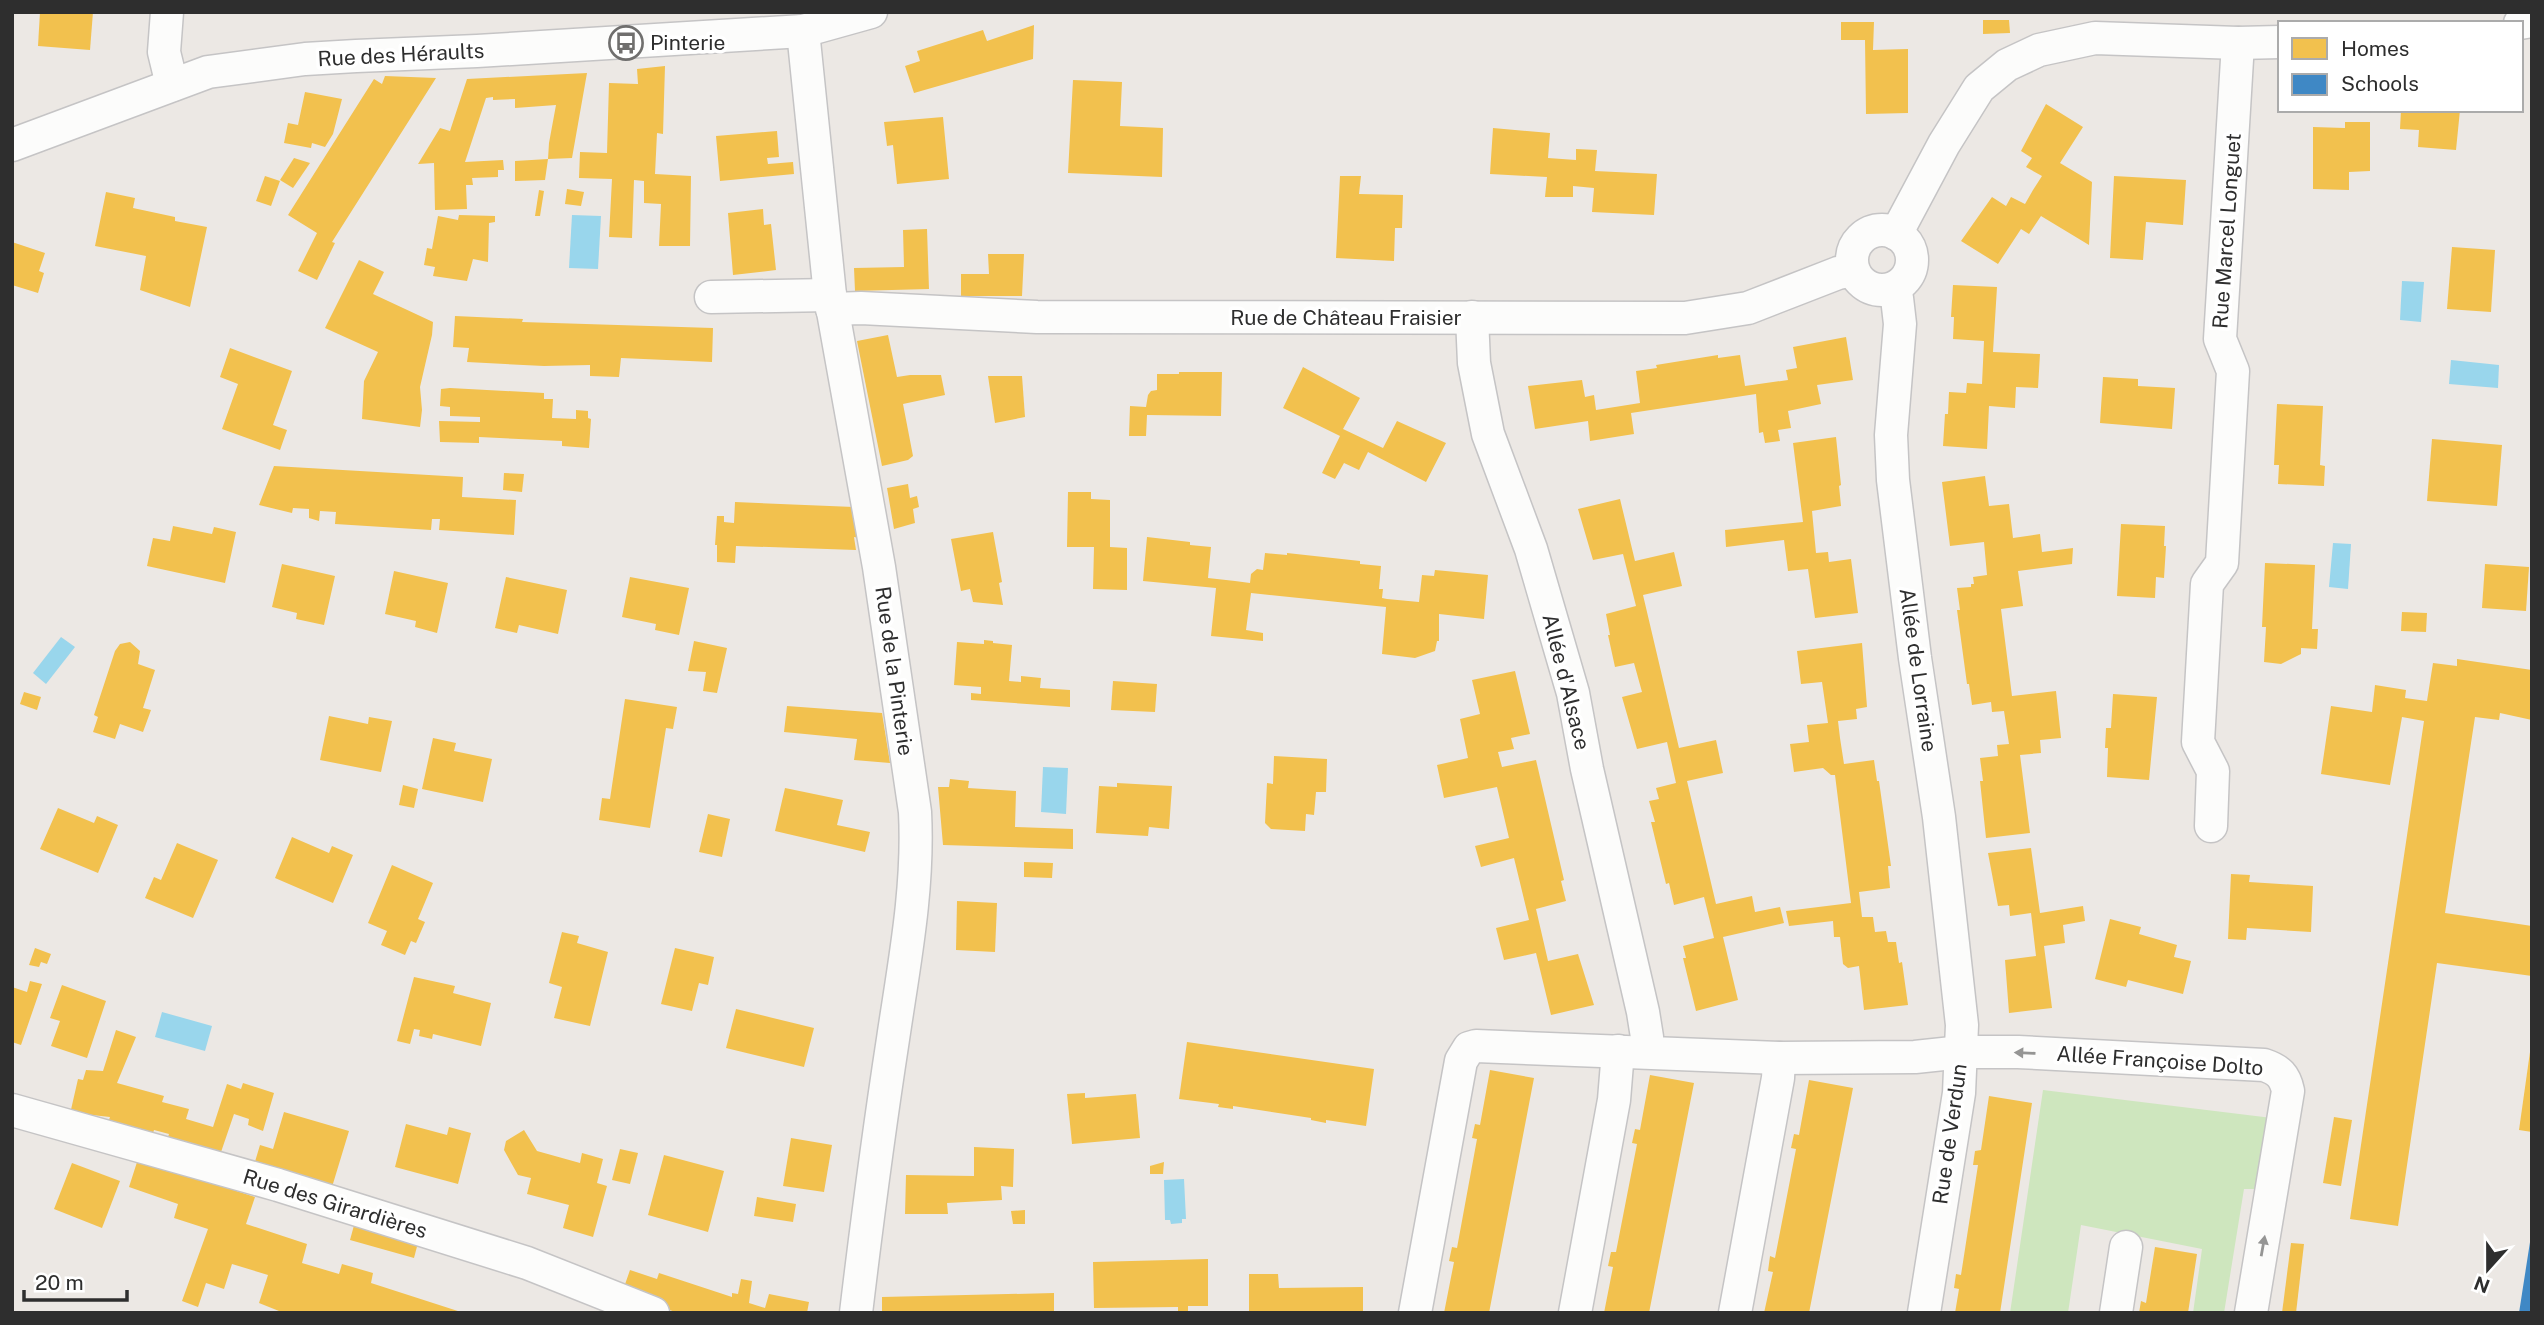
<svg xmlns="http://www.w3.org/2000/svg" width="2544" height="1325" viewBox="0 0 2544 1325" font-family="'Public Sans',sans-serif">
<rect width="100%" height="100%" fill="#ece8e4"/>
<!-- green -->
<polygon fill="#cee6be" points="2043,1090 2272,1118 2261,1189 2244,1189 2224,1313 2193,1313 2202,1249 2081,1225 2068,1313 2010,1313"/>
<!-- water -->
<g fill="#99d6ec">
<polygon points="572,215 601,216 598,269 569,268"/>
<polygon points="2402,281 2424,282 2421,322 2400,320"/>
<polygon points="2451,360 2499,365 2498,388 2449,384"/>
<polygon points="2333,543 2351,544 2348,589 2329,587"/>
<polygon points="61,637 75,647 46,684 33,673"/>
<polygon points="1043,767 1068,768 1066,814 1041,812"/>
<polygon points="162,1012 212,1026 205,1051 155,1037"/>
<polygon points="1184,1179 1186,1219 1182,1219 1182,1223 1171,1224 1170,1220 1165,1220 1164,1180"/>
</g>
<!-- homes -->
<g fill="#f2c14e">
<polygon points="40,12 93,12 90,50 38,46"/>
<polygon points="1983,20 2009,20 2010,33 1983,34"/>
<polygon points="1841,22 1874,22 1873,50 1908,49 1908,113 1866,114 1865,40 1841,40"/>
<polygon points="1034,25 1033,59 914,93 905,66 920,61 917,51 983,30 987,41"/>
<polygon points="665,66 663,134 657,133 655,174 691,176 690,246 659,246 661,204 644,203 644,181 634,180 632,238 609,237 612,179 579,178 580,152 607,153 609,83 638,84 637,69"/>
<polygon points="587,73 572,158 548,159 545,180 515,181 515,161 548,159 549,143 556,105 515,108 515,99 493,100 493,97 486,98 465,162 503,160 504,170 498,170 498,177 472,178 473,185 466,185 467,209 435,210 434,163 418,164 440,128 450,131 467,79"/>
<polygon points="385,76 436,78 332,242 335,243 317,280 298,271 317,233 288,215 374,79 382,84"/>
<polygon points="1073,80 1122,82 1120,126 1163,128 1162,177 1068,173"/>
<polygon points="305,92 342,99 333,134 325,147 312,143 311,148 284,143 288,123 298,125"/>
<polygon points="2046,104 2083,127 2060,163 2092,182 2089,245 2041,216 2029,234 2021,229 1998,264 1961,241 1992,197 2006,206 2011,197 2025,204 2033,190 2042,176 2026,167 2032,158 2021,151"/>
<polygon points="2401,110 2460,110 2456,150 2418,147 2419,130 2400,129"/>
<polygon points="943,117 949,179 897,184 893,145 887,146 884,122"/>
<polygon points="2345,122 2370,122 2370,171 2349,172 2349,190 2313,189 2313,127 2345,128"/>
<polygon points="1493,128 1550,133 1548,158 1576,160 1576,149 1597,150 1595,171 1657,174 1654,215 1592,212 1594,188 1573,186 1573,197 1545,197 1547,177 1490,174"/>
<polygon points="777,131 779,157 767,158 768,164 793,162 794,174 720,181 716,136"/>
<polygon points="294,158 310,163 293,188 280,180"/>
<polygon points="265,176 280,181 271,206 256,201"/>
<polygon points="1340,176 1361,176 1359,194 1403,195 1402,228 1395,228 1394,261 1336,258"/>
<polygon points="2114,176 2186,180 2183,225 2146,222 2143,260 2110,258"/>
<polygon points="567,189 584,192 581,206 565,204"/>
<polygon points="539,190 544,191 540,216 535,216"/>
<polygon points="106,192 135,198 133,208 175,217 175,221 207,227 190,307 140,290 146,256 95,246"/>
<polygon points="763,209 764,225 771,224 776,270 733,275 728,213"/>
<polygon points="459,215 495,216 495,222 489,223 488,262 473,259 467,281 433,276 435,267 424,265 427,248 432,249 438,216 458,220"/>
<polygon points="927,229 929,289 855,291 854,268 904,267 903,230"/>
<polygon points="12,242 45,253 39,271 44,273 38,293 12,285"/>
<polygon points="2452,247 2495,250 2491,312 2447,309"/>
<polygon points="988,254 1024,254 1022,296 961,296 961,274 989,274"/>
<polygon points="359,260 384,272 373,294 433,322 432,335 420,387 422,410 420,427 362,419 364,381 378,352 325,328"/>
<polygon points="1953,285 1997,287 1993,352 2040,354 2038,388 2016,387 2015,408 1989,406 1987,449 1943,446 1945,414 1948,414 1949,392 1966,393 1967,383 1982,384 1984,341 1953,339 1954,317 1951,317"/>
<polygon points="455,316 523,319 522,322 713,328 712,362 621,358 619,377 590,376 590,365 544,366 467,362 469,348 453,347"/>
<polygon points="888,335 897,377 910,375 941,375 945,395 903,404 913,456 908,460 882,466 857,341"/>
<polygon points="1846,337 1853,380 1817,385 1821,404 1788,411 1791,428 1778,430 1780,441 1765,443 1763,432 1759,433 1756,394 1631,413 1634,434 1590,441 1588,421 1535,429 1528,386 1582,380 1585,397 1594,395 1596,410 1640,403 1636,371 1657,368 1656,365 1718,355 1718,358 1740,355 1745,386 1788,380 1786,370 1797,368 1793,347"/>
<polygon points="230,348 292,371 273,425 287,430 280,450 222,429 238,384 220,377"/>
<polygon points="1303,367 1360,398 1343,429 1383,448 1397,421 1446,443 1426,482 1368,452 1359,470 1344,463 1335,479 1322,473 1340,436 1283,408"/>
<polygon points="1179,372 1222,372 1221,416 1147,415 1146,436 1129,436 1130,406 1146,407 1148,395 1151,391 1157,390 1157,374 1179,374"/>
<polygon points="988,376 1022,376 1025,417 995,423"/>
<polygon points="2103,377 2138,379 2138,386 2175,388 2172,429 2100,423"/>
<polygon points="450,388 544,393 544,399 553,399 552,418 576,419 576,410 588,411 588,418 591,419 589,448 562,446 562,441 479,437 479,443 440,442 439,421 480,422 480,417 450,416 450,407 440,406 441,389"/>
<polygon points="2277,404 2323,406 2320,465 2325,466 2324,486 2278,484 2279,465 2274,465"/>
<polygon points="1836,437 1841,485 1839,486 1841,506 1812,511 1816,553 1828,552 1829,562 1851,559 1858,613 1815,618 1808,569 1788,571 1784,540 1726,547 1725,530 1803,522 1793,443"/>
<polygon points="2432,439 2502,445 2497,506 2427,501"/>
<polygon points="274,466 463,477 462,497 516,500 514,535 439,530 440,519 432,519 431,530 335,524 336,512 320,511 319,521 309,518 309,509 293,508 292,513 259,505"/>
<polygon points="504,473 524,474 522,492 503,490"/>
<polygon points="1985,476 1989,506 2009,504 2013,538 2040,534 2042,552 2073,548 2072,564 2018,571 2023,606 2001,609 2012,696 2056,691 2061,738 2040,740 2041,753 2020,755 2030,833 1986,838 1980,781 1983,781 1980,758 1998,756 1997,745 2009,744 2004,711 1992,712 1991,702 1972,705 1969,684 1967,684 1957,610 1960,610 1957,588 1971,587 1971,584 1974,584 1973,577 1987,575 1984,542 1950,546 1942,482"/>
<polygon points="908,484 910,498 917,496 919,507 913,509 915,523 894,529 887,488"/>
<polygon points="1068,492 1091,492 1091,499 1110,500 1110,547 1127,548 1127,590 1093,589 1094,547 1067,547"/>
<polygon points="1620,499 1635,561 1674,552 1682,586 1643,595 1679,748 1716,740 1723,773 1687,781 1716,904 1752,896 1755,912 1780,907 1784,923 1723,937 1738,1000 1696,1011 1683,958 1686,958 1683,946 1714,938 1704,897 1674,905 1669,883 1666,884 1651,822 1655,822 1649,801 1659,799 1656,788 1676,783 1667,742 1637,749 1622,697 1642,692 1634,663 1615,667 1608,635 1610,635 1606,614 1636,606 1623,554 1593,560 1578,509"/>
<polygon points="735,502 854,507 859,538 854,537 856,550 736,546 735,563 717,562 717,545 715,545 717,516 724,516 724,522 734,523"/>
<polygon points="2121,524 2165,526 2164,546 2166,546 2164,578 2156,577 2155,598 2117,596"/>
<polygon points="173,526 212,534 214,527 236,532 225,583 147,566 153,538 170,541"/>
<polygon points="993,532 1002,582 999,583 1003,605 973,602 970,589 961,591 951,539"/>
<polygon points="1147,537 1190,542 1190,545 1211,547 1208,578 1235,581 1250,583 1251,574 1257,569 1263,570 1265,553 1287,555 1287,553 1360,561 1360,564 1381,566 1379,589 1383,589 1382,598 1387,599 1419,602 1422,575 1434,576 1435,570 1488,575 1484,619 1439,614 1439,641 1437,641 1435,651 1415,658 1382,654 1386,607 1251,593 1246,630 1263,633 1263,641 1211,636 1216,588 1143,581"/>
<polygon points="2265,563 2315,565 2312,629 2318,629 2317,649 2301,648 2301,654 2281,664 2264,662 2266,627 2262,627"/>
<polygon points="282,564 335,576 324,625 296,619 297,613 272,607"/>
<polygon points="2485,564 2529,567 2526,611 2482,608"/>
<polygon points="394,571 448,583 437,633 415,627 416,621 385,614"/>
<polygon points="506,577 567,590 558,634 519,625 517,633 495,628"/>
<polygon points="630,577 689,588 679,635 655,630 656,624 622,617"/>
<polygon points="2402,612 2427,613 2426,632 2401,631"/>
<polygon points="984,640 993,641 993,643 1012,645 1009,681 1021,682 1021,676 1041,678 1040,688 1070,690 1070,707 971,700 971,693 981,694 981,687 954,685 957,642 984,644"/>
<polygon points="694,641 727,648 717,693 703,691 706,672 688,671"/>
<polygon points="130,642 140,651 138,664 155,670 143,708 151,710 143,732 120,724 115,739 93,732 98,717 94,715 115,651 120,644"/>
<polygon points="1862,643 1867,707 1856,709 1857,719 1838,721 1840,738 1844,764 1874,760 1877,781 1879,781 1891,866 1888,866 1890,888 1859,892 1862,917 1873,917 1875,932 1886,931 1888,942 1896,942 1899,963 1902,962 1908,1005 1864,1010 1859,966 1848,968 1843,964 1840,937 1834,937 1833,921 1789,926 1786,911 1851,903 1835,775 1831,775 1823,768 1794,772 1790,744 1809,742 1807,725 1828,723 1822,682 1801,684 1797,651"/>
<polygon points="2457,659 2532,670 2532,720 2500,713 2499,720 2475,717 2445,913 2532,926 2532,976 2437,963 2398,1226 2350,1219 2424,721 2402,717 2390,785 2321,774 2331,706 2372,712 2375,685 2406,690 2405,698 2427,701 2433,663 2457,666"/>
<polygon points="1515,671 1530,734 1511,738 1514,749 1498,752 1502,767 1536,760 1564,880 1561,881 1566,901 1536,909 1548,961 1578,954 1594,1005 1551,1015 1536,953 1504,960 1496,928 1529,920 1514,858 1481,867 1475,846 1509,838 1497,787 1444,798 1437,765 1468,758 1460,719 1480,714 1472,680"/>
<polygon points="1113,681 1157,684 1155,712 1111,710"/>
<polygon points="24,692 41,697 37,710 20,704"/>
<polygon points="2113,694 2157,697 2149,780 2107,777 2108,748 2105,748 2106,728 2111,728"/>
<polygon points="625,699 677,707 673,729 666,728 650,828 599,820 602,798 610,799"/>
<polygon points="787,706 882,713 890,763 854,760 857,739 784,732"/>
<polygon points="329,716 368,724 369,717 392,721 381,772 320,760"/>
<polygon points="433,738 456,743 454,751 492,759 483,802 422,789"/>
<polygon points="1274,756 1327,759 1326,792 1316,792 1314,815 1306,814 1305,831 1271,829 1265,823 1267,783 1273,784"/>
<polygon points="950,779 969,781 968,788 1016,791 1015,827 1073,829 1073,849 943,845 938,787 949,787"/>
<polygon points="1117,783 1172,786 1169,829 1149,827 1148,836 1096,833 1099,786 1117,787"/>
<polygon points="403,785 418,789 414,808 399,805"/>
<polygon points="785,788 843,800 837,825 870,832 865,852 775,831"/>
<polygon points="58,808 94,823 97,816 118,825 98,873 40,849"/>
<polygon points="708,814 730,819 722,857 699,852"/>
<polygon points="292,837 329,853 332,846 353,855 333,903 275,878"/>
<polygon points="177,843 218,860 193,918 145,898 154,877 161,880"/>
<polygon points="2031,848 2040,913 2083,906 2085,921 2063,925 2065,943 2044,946 2052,1008 2009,1013 2005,960 2036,956 2031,913 2010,916 2009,905 1998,906 1988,853"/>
<polygon points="1024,862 1053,863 1052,878 1024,877"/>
<polygon points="392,865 433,883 418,919 425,922 416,943 411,941 405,955 381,945 387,931 368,923"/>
<polygon points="2231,874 2250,875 2249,882 2313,886 2311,932 2247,928 2246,940 2228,939"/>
<polygon points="957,901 997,903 995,952 956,950"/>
<polygon points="2110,919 2141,927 2139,934 2177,945 2174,957 2191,961 2183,994 2128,980 2126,987 2095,979"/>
<polygon points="562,932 579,936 577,943 608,952 590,1026 554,1018 562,987 549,983"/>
<polygon points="35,948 51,954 47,964 41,962 39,967 29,965"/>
<polygon points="675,948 714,957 708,985 699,983 692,1011 661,1004"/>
<polygon points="414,977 455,986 453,993 491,1003 481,1046 433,1034 432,1039 419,1036 420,1030 414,1029 410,1044 397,1041"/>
<polygon points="30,981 42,984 21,1045 12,1042 12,987 27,992"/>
<polygon points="62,985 106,1001 87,1058 51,1046 60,1021 50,1018"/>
<polygon points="736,1009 814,1028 804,1067 726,1048"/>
<polygon points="116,1030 136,1037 117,1083 164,1096 162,1102 189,1109 186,1119 213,1127 227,1084 241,1089 243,1083 274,1093 263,1131 248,1125 249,1119 234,1114 220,1155 167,1140 169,1134 154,1130 152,1136 108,1123 110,1117 92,1115 91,1119 70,1114 78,1079 83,1080 86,1070 103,1071"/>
<polygon points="1187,1042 1374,1069 1366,1126 1326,1120 1326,1123 1311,1120 1311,1118 1233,1106 1233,1109 1218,1107 1219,1104 1179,1099"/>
<polygon points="2530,1052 2532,1052 2532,1132 2519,1130"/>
<polygon points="1490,1070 1534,1078 1489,1313 1444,1313 1454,1262 1449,1261 1452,1247 1457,1248 1477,1139 1472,1138 1475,1124 1480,1125"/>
<polygon points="1650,1075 1694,1083 1649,1313 1604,1313 1613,1267 1608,1266 1611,1252 1616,1252 1637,1144 1632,1143 1635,1129 1640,1130"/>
<polygon points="1809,1080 1853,1088 1809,1313 1764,1313 1773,1272 1768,1271 1770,1256 1775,1258 1796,1149 1791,1148 1794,1134 1799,1135"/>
<polygon points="1085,1093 1085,1098 1136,1094 1140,1138 1072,1144 1067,1094"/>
<polygon points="1989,1096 2032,1103 2000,1313 1955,1313 1959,1289 1954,1288 1956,1274 1961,1275 1978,1165 1973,1165 1975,1151 1981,1150"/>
<polygon points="284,1112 349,1131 332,1187 254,1165 260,1145 273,1149"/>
<polygon points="2334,1117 2352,1120 2341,1186 2323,1183"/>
<polygon points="406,1124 447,1135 449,1127 471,1133 458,1184 395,1167"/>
<polygon points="524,1130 537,1151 580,1163 582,1153 603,1159 597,1183 607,1186 593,1237 563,1228 569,1205 527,1194 531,1178 518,1175 504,1150 506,1141"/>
<polygon points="791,1138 832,1145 824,1192 783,1186"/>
<polygon points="974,1147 1014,1149 1013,1187 1001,1186 1002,1200 947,1203 948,1214 905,1214 906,1175 974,1176"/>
<polygon points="620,1149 638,1153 630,1184 612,1180"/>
<polygon points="664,1155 724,1171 708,1232 648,1215"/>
<polygon points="138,1159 255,1197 246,1224 307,1244 302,1263 339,1274 342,1264 373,1273 371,1283 464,1313 284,1313 259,1303 268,1275 232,1264 224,1289 206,1283 198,1307 182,1301 208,1229 174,1218 178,1204 129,1187"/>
<polygon points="1164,1162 1163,1174 1150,1174 1150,1166"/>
<polygon points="72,1163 120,1181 102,1228 54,1209"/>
<polygon points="757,1197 796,1204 793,1222 754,1216"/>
<polygon points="1025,1210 1025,1224 1013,1224 1011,1211"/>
<polygon points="356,1218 420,1235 414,1258 350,1240"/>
<polygon points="2291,1243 2304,1244 2296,1313 2282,1313"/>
<polygon points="2155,1247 2197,1254 2188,1313 2139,1313 2141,1301 2146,1303"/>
<polygon points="1208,1259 1208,1306 1188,1306 1188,1313 1178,1313 1178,1307 1094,1308 1093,1262"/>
<polygon points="630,1270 657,1279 659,1273 732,1297 732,1293 738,1294 741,1279 752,1281 749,1303 765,1308 769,1294 809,1302 807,1313 678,1313 622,1293"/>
<polygon points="1249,1274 1278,1274 1279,1288 1363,1287 1363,1313 1249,1313"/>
<polygon points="1054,1293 1054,1313 882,1313 882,1297"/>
</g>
<!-- schools -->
<polygon fill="#3f88c5" points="2530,1242 2532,1313 2519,1313"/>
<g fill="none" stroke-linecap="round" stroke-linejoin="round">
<!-- street casing -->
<g stroke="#c5c4c5" stroke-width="35">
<g id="street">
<polyline points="167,12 164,52 172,85"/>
<polyline points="2520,23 2532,21"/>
<path d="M803,31l27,264 49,272 36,245c4,77 -11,152 -22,227 -14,91 -26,182 -37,274"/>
<polyline points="12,145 208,72 305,59 356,56 477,51 803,31 871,12"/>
<circle cx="1882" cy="260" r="30"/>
<polyline points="1896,234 1944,144 1979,88 2007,65 2039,50 2095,38 2238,43 2280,42"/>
<polyline points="1892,289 1897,298 1900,324 1891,435 1893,480 1915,658 1939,817 1962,1025 1959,1093 1924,1313"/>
<polyline points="711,297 830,295"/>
<polyline points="832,309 861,308 1037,317 1685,318 1748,308 1838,273 1853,270"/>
<polyline points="1472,317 1474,363 1488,434 1531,549 1573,693 1587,769 1643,1012 1647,1037 1646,1051"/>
<polyline points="2211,826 2213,771 2198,742 2207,584 2222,563 2233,371 2220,339 2238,43"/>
<polyline points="12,1110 278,1185 527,1263 653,1313"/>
<path d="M1415,1313l46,-252 8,-13 7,-2 303,12 136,-1 47,-5h56l246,13c15,5 21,11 24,26l-37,222"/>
<polyline points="1575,1313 1614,1100 1618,1051"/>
<polyline points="1735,1313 1778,1078 1779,1058"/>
<polyline points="2116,1313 2126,1247"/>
</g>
</g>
<!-- street -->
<use href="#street" stroke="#fcfcfb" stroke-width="32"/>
</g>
<!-- one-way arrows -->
<defs><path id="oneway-solid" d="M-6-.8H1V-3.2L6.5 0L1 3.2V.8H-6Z" transform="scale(1.75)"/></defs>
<g fill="#959594">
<use href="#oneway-solid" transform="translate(2025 1053) rotate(-178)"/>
<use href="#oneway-solid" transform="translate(2263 1246) rotate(-80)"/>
</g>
<!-- icons -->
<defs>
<g id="bus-ring" transform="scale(1.75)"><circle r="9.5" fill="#fff" stroke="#706f6e" stroke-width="1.5"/><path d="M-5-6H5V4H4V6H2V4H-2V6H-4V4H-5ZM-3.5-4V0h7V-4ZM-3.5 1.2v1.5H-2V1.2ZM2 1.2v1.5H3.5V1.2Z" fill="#706f6e"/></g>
</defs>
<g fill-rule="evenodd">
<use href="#bus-ring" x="626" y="43"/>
</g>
<g text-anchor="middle" stroke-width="7" stroke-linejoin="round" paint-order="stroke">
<!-- poi labels -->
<g font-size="21" fill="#2e2e2e" stroke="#fff" text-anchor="start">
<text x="650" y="50">Pinterie</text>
</g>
<!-- street labels -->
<g font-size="21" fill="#2e2e2e" stroke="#fff">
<text transform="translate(401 55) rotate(-3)" y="7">Rue des Héraults</text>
<text transform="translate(2227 231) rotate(-86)" y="7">Rue Marcel Longuet</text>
<text x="1346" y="325">Rue de Château Fraisier</text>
<text transform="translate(1918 670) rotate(82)" y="7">Allée de Lorraine</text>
<text transform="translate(894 671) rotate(82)" y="7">Rue de la Pinterie</text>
<text transform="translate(1566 682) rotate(76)" y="7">Allée d'Alsace</text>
<text transform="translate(2160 1061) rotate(4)" y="7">Allée Françoise Dolto</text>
<text transform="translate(1950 1134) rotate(-82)" y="7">Rue de Verdun</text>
<text transform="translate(335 1204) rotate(17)" y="7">Rue des Girardières</text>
</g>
</g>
<!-- border -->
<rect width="2544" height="1325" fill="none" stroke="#2e2e2e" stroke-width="28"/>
<!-- legend -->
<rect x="2278" y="21" width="245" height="91" fill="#ffffff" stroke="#ababab" stroke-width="2"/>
<rect x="2292" y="38" width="35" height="21" fill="#f2c14e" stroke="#ababab" stroke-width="2"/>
<text x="2341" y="56" font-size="21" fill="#2e2e2e">Homes</text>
<rect x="2292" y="74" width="35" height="21" fill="#3f88c5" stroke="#ababab" stroke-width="2"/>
<text x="2341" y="91" font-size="21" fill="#2e2e2e">Schools</text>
<!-- north arrow -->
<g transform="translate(2488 1269) rotate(201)" stroke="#ffffff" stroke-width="5" paint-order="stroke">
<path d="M0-5L12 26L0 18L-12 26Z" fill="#2e2e2e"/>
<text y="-10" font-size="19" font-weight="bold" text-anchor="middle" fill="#2e2e2e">N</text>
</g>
<!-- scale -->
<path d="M24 1290v10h103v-10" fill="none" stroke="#2e2e2e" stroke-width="3.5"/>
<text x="35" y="1290" font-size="21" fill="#2e2e2e" stroke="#ffffff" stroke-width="5" paint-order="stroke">20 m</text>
</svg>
